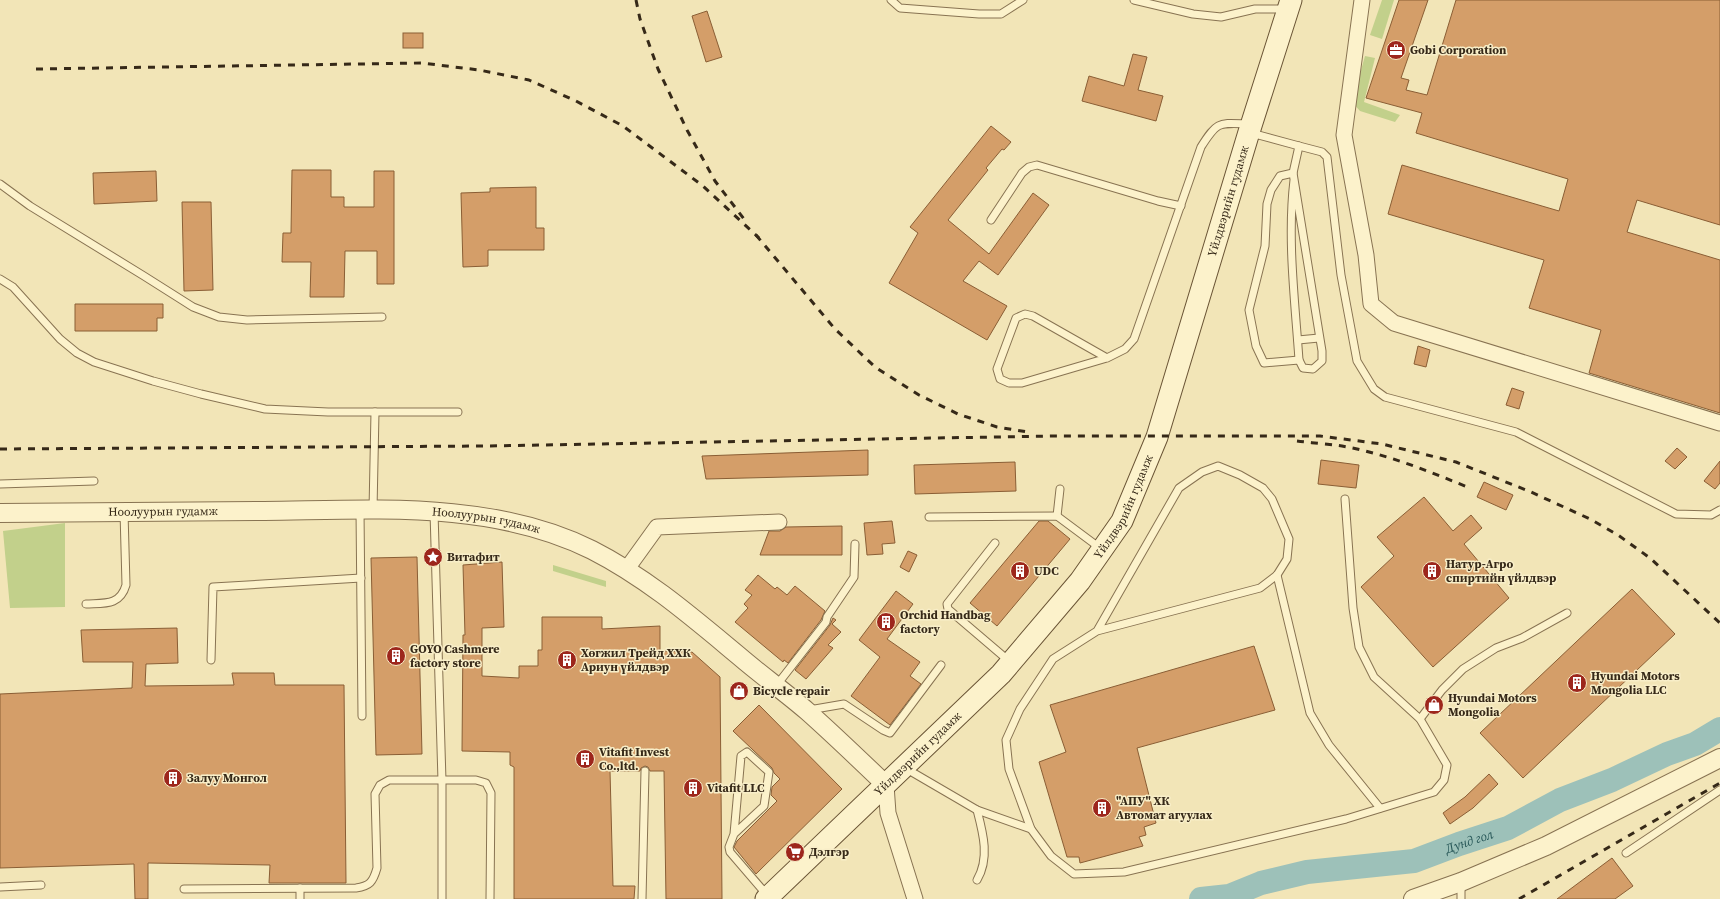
<svg xmlns="http://www.w3.org/2000/svg" width="1720" height="899" viewBox="0 0 1720 899" font-family="'Source Serif 4',serif">
<rect width="100%" height="100%" fill="#f2e5b7"/>
<!-- green -->
<g fill="#c2d08b">
<polygon points="1382,0 1394,0 1382,39 1370,35"/>
<polygon points="1365,56 1375,58 1364,102 1400,115 1395,122 1360,111 1352,102"/>
<polygon points="65,523 65,607 10,608 3,531"/>
<polygon points="553,565 606,581 606,587 553,571"/>
</g>
<g fill="none" stroke-linecap="round" stroke-linejoin="round">
<!-- river -->
<path stroke="#9dc1b9" stroke-width="24" id="s1" d="M1201,899l28,-3 32,-13 46,-11 107,-11 45,-17 49,-16 52,-28 52,-20 55,-26 28,-10 25,-15"/>
</g>
<!-- building -->
<g fill="#d49e69" stroke="#8a5e35">
<polygon points="1399,0 1428,0 1401,78 1409,80 1406,90 1427,95 1456,0 1720,0 1720,225 1637,200 1627,232 1720,260 1720,413 1589,373 1601,330 1529,308 1544,260 1388,214 1402,165 1559,211 1568,179 1416,133 1422,113 1366,98"/>
<polygon points="707,11 722,57 706,62 692,16"/>
<rect x="403" y="33" width="20" height="15"/>
<polygon points="1133,54 1147,57 1138,90 1163,96 1156,121 1082,101 1089,76 1124,86"/>
<polygon points="991,126 1011,142 1004,150 1002,149 986,168 988,170 948,220 989,254 1033,193 1049,205 998,275 979,261 963,281 1007,306 987,340 889,283 918,233 910,227"/>
<polygon points="292,170 331,170 331,197 344,197 344,207 374,207 374,171 394,171 394,284 377,284 377,251 345,251 344,297 310,297 311,262 282,262 283,233 291,233"/>
<polygon points="156,171 157,201 94,204 93,173"/>
<polygon points="536,187 536,228 544,228 544,250 488,250 488,266 463,267 461,193 490,192 490,188"/>
<polygon points="182,202 211,202 213,290 184,291"/>
<polygon points="75,304 163,304 163,318 157,318 157,331 75,331"/>
<polygon points="1418,346 1430,350 1426,367 1414,364"/>
<polygon points="1512,388 1524,392 1519,409 1506,405"/>
<polygon points="1677,448 1687,457 1675,469 1665,461"/>
<polygon points="868,450 868,475 706,479 702,456"/>
<polygon points="1321,460 1359,465 1356,488 1318,484"/>
<polygon points="1720,461 1720,483 1715,489 1704,481"/>
<polygon points="1015,462 1016,491 915,494 914,465"/>
<polygon points="1484,482 1513,495 1506,510 1477,497"/>
<polygon points="1424,497 1453,531 1471,515 1482,528 1464,544 1509,598 1433,667 1361,587 1394,556 1377,537"/>
<polygon points="892,521 895,543 882,544 883,554 867,555 864,523"/>
<polygon points="1039,521 1048,521 1070,539 997,626 970,603"/>
<polygon points="842,526 842,555 760,555 769,531 780,531 786,527"/>
<polygon points="908,551 917,555 909,572 900,567"/>
<polygon points="417,557 422,754 376,755 371,558"/>
<polygon points="502,562 504,627 482,628 482,676 519,678 519,666 538,666 538,650 542,650 542,617 602,617 602,629 660,626 660,651 692,652 720,677 722,899 666,899 664,771 650,771 648,767 645,766 641,768 640,771 610,771 613,886 635,886 634,899 514,899 514,767 510,765 510,752 462,751 463,635 465,635 463,565"/>
<polygon points="758,575 775,589 777,587 787,595 795,586 825,611 821,620 788,663 784,660 783,662 735,622 748,608 744,604 752,595 745,590"/>
<polygon points="1632,589 1675,634 1523,778 1480,733"/>
<polygon points="896,591 913,604 887,639 920,662 910,676 921,684 890,725 851,696 880,657 859,640"/>
<polygon points="833,618 836,620 832,624 841,632 828,645 833,648 806,679 795,670 830,625"/>
<polygon points="177,628 178,663 146,664 145,686 234,685 232,673 274,673 275,685 344,685 346,883 269,883 270,865 148,863 148,899 135,899 134,864 0,868 0,694 132,688 133,662 83,662 81,630"/>
<polygon points="1254,646 1275,710 1137,748 1156,823 1144,827 1146,835 1139,837 1143,846 1080,863 1079,857 1067,857 1039,762 1066,752 1050,705"/>
<polygon points="759,705 842,789 756,874 734,847 737,841 777,801 771,795 772,787 780,779 774,773 772,768 733,731"/>
<polygon points="1489,774 1498,784 1473,808 1450,824 1443,813 1465,797"/>
<polygon points="1612,858 1633,886 1615,899 1557,899"/>
</g>
<g fill="none" stroke-linecap="round" stroke-linejoin="round">
<!-- service casing -->
<g stroke="#887352" stroke-width="9">
<g id="service">
<polyline points="891,0 900,8 979,14 1001,14 1023,0"/>
<polyline points="1134,0 1193,14 1221,17 1255,9 1285,9"/>
<polyline points="1251,133 1299,146"/>
<polyline points="1293,173 1280,176 1271,190 1267,204 1265,246 1249,310 1256,346 1264,363 1299,360"/>
<path d="M1294,180c-7,59 1,121 5,180l4,8 10,1 9,-8v-10l-29,-178 6,-27 23,6 5,5 14,118 16,86 17,28 11,8 131,35 160,82 35,1 9,-5"/>
<polyline points="0,184 30,206 144,276 193,307 219,317 247,320 382,317"/>
<polyline points="991,220 1022,173 1029,167 1037,165 1158,201 1181,206"/>
<polyline points="0,279 13,287 60,339 77,353 94,362 153,381 201,394 265,409 328,412 458,412"/>
<polyline points="1298,340 1319,338"/>
<path d="M1107,358l-74,-42 -8,-2 -9,4 -19,51 3,10 9,4h13l85,-25 18,-9 9,-10 67,-192c17,-27 18,-24 48,-23"/>
<polyline points="0,484 94,481"/>
<polyline points="360,510 362,716"/>
<polyline points="373,510 375,412"/>
<polyline points="434,512 442,781 442,899"/>
<polyline points="1057,516 1060,489"/>
<polyline points="929,517 1057,516 1100,548"/>
<polyline points="995,543 947,604 948,609 1009,661"/>
<polyline points="1277,575 1310,713 1329,745 1380,808"/>
<path d="M86,604c18,-1 34,2 40,-19l-2,-73"/>
<polyline points="211,660 213,587 361,578"/>
<polyline points="776,686 826,622 827,617 854,577 855,544"/>
<polyline points="809,710 844,704 883,730 890,733 941,665"/>
<polyline points="1420,719 1442,690 1463,669 1496,648 1522,638 1567,613"/>
<polyline points="905,768 977,810 1031,829 1051,856 1074,874 1124,872 1346,819 1434,792 1444,780 1447,765 1420,719 1374,677 1359,647 1353,608 1345,499"/>
<path d="M977,810c6,23 13,48 0,70"/>
<polyline points="1031,829 1009,769 1006,740 1020,709 1053,659 1097,631 1260,588 1277,575 1287,559 1289,539 1272,499 1263,488 1240,475 1218,466 1202,472 1179,488 1097,631"/>
<polyline points="734,834 741,756 747,752 769,772 764,806 734,834 729,847 730,852 767,895"/>
<polyline points="1626,853 1720,790"/>
<polyline points="0,887 41,885"/>
<polyline points="300,888 300,899"/>
<path d="M184,889l172,-1c14,-2 17,-6 21,-20l-2,-74 5,-9 9,-5h87l10,3 5,10 -1,106"/>
<polyline points="642,899 645,771"/>
<polyline points="1461,899 1461,883"/>
</g>
</g>
<!-- minor casing -->
<g stroke="#887352" stroke-width="17">
<g id="minor">
<polyline points="1362,0 1344,135 1366,255 1371,304 1394,323 1720,423"/>
<polyline points="626,570 657,527 779,522"/>
<polyline points="886,785 888,813 915,899"/>
</g>
</g>
<!-- tertiary casing -->
<g stroke="#887352" stroke-width="20">
<g id="tertiary">
<path id="s2" d="M0,513c88,-1 176,-2 264,-2 109,-1 228,-11 328,39 55,28 100,67 147,106 22,19 46,36 68,55 27,24 53,49 79,74"/>
<polyline points="1413,899 1461,882 1546,846 1720,758"/>
</g>
</g>
<!-- secondary casing -->
<g stroke="#6a5435" stroke-width="23">
<g id="secondary">
<path id="s3" d="M766,899l235,-225 79,-93 42,-60 35,-84 92,-305 42,-132"/>
</g>
</g>
<!-- service -->
<use href="#service" stroke="#fcf2cb" stroke-width="7"/>
<!-- minor -->
<use href="#minor" stroke="#fcf2cb" stroke-width="15"/>
<!-- tertiary -->
<use href="#tertiary" stroke="#fcf2cb" stroke-width="18"/>
<!-- secondary -->
<use href="#secondary" stroke="#fcf2cb" stroke-width="21"/>
<!-- rail -->
<g stroke="#362918" stroke-width="3" stroke-dasharray="7 7" stroke-linecap="butt">
<polyline points="636,0 640,19 658,69 687,130 715,181 744,219"/>
<polyline points="36,69 422,63 479,70 529,80 576,101 623,126 703,186 759,238"/>
<polyline points="756,235 835,329 875,367 919,395 958,414 997,427 1028,432"/>
<path d="M1297,441c15,2 31,3 45,5 45,8 86,25 128,42"/>
<polyline points="0,449 484,446 1051,436 1320,436 1382,444 1456,462 1531,492 1590,519 1618,535 1650,558 1720,623"/>
<polyline points="1519,899 1720,783"/>
</g>
</g>
<!-- icons -->
<defs>
<g id="office-disc" transform="scale(1)"><circle r="9.5" fill="#9d261c" stroke="#f8eec8"/><path d="M-6-3h4V-5.5h4V-3h4V5H-6ZM-1-4.5V-3h2v-1.5ZM-6 0V1H6V0Z" fill="#fff"/></g>
<g id="sight-disc" transform="scale(1)"><circle r="9.5" fill="#9d261c" stroke="#f8eec8"/><path d="M0-6L1.8-2.2L6-1.7L2.9 1.2L3.7 5.4L0 3.3L-3.7 5.4L-2.9 1.2L-6-1.7L-1.8-2.2Z" fill="#fff"/></g>
<g id="building-disc" transform="scale(1)"><circle r="9.5" fill="#9d261c" stroke="#f8eec8"/><path d="M-4-6H4V6H1V3H-1V6H-4ZM-2.5-4.3h1.7v1.8h-1.7ZM.8-4.3h1.7v1.8H.8ZM-2.5-1h1.7V.8h-1.7ZM.8-1h1.7V.8H.8Z" fill="#fff"/></g>
<g id="shop-disc" transform="scale(1)"><circle r="9.5" fill="#9d261c" stroke="#f8eec8"/><path d="M-5-2.5h2.3a2.7 3.5 0 0 1 5.4 0H5L5.5 6h-11ZM-1.5-2.5h3a1.5 2.3 0 0 0-3 0Z" fill="#fff"/></g>
<g id="supermarket-disc" transform="scale(1)"><circle r="9.5" fill="#9d261c" stroke="#f8eec8"/><path d="M-6-5.5h2.5l.6 2H6L4.5 2H-2.5L-4.4-4H-6ZM-1.5 3.2a1.3 1.3 0 1 0 .1 0ZM3 3.2a1.3 1.3 0 1 0 .1 0Z" fill="#fff"/></g>
</defs>
<g fill-rule="evenodd">
<use href="#office-disc" x="1396" y="50"/>
<use href="#sight-disc" x="433" y="557"/>
<use href="#building-disc" x="1020" y="571"/>
<use href="#building-disc" x="1432" y="571"/>
<use href="#building-disc" x="886" y="622"/>
<use href="#building-disc" x="396" y="656"/>
<use href="#building-disc" x="567" y="660"/>
<use href="#building-disc" x="1577" y="683"/>
<use href="#shop-disc" x="739" y="691"/>
<use href="#shop-disc" x="1434" y="705"/>
<use href="#building-disc" x="585" y="759"/>
<use href="#building-disc" x="173" y="778"/>
<use href="#building-disc" x="693" y="788"/>
<use href="#building-disc" x="1102" y="808"/>
<use href="#supermarket-disc" x="795" y="852"/>
</g>
<g text-anchor="middle" stroke-width="3" stroke-linejoin="round" paint-order="stroke">
<!-- poi labels -->
<g font-size="12" font-weight="bold" fill="#362918" stroke="#f8eec8" text-anchor="start">
<text x="1410" y="54">Gobi Corporation</text>
<text x="447" y="561">Витафит</text>
<text x="1446" y="568">Натур-Агро<tspan x="1446" dy="14">спиртийн үйлдвэр</tspan></text>
<text x="1034" y="575">UDC</text>
<text x="900" y="619">Orchid Handbag<tspan x="900" dy="14">factory</tspan></text>
<text x="410" y="653">GOYO Cashmere<tspan x="410" dy="14">factory store</tspan></text>
<text x="581" y="657">Хөгжил Трейд ХХК<tspan x="581" dy="14">Ариун үйлдвэр</tspan></text>
<text x="1591" y="680">Hyundai Motors<tspan x="1591" dy="14">Mongolia LLC</tspan></text>
<text x="753" y="695">Bicycle repair</text>
<text x="1448" y="702">Hyundai Motors<tspan x="1448" dy="14">Mongolia</tspan></text>
<text x="599" y="756">Vitafit Invest<tspan x="599" dy="14">Co.,ltd.</tspan></text>
<text x="187" y="782">Залуу Монгол</text>
<text x="707" y="792">Vitafit LLC</text>
<text x="1116" y="805">"АПУ" ХК<tspan x="1116" dy="14">Автомат агуулах</tspan></text>
<text x="809" y="856">Дэлгэр</text>
</g>
<!-- street labels -->
<g font-size="12" fill="#362918" stroke="#f8eec8">
<text dy="4" stroke="none"><textPath href="#s3" startOffset="858">Yйлдвэрийн гудамж</textPath></text>
<text dy="4" stroke="none"><textPath href="#s3" startOffset="534">Yйлдвэрийн гудамж</textPath></text>
<text dy="4" stroke="none"><textPath href="#s2" startOffset="163">Ноолуурын гудамж</textPath></text>
<text dy="4" stroke="none"><textPath href="#s2" startOffset="487">Ноолуурын гудамж</textPath></text>
<text dy="4" stroke="none"><textPath href="#s3" startOffset="210">Yйлдвэрийн гудамж</textPath></text>
</g>
<!-- water labels -->
<g font-size="13" font-style="italic" fill="#265657" stroke="#f8eec8">
<text dy="5" stroke="none"><textPath href="#s1" startOffset="276">Дунд гол</textPath></text>
</g>
</g>
</svg>
